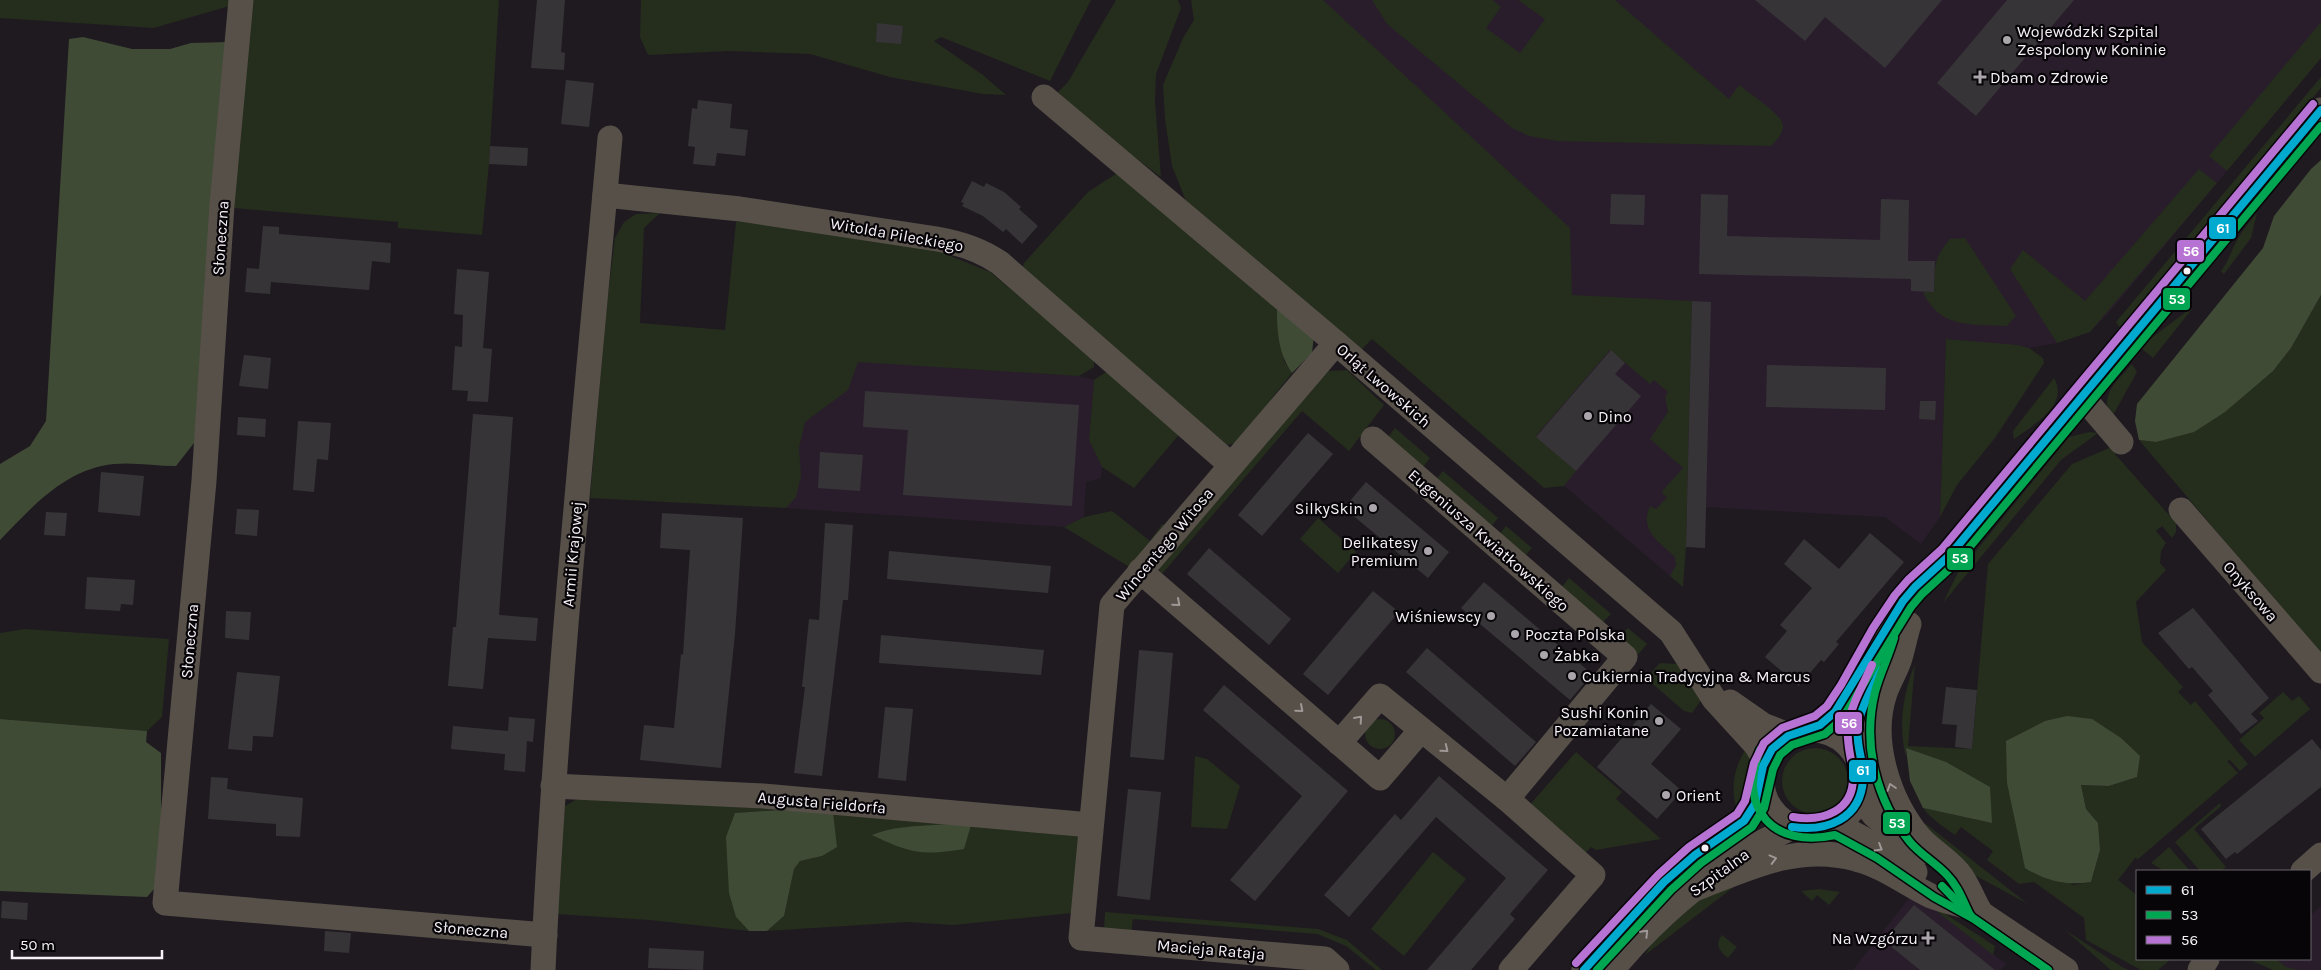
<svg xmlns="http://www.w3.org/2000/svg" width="2321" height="970" viewBox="0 0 2321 970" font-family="Karla,sans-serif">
<rect width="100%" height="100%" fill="#1f1a20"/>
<!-- built -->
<g fill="#291d2c">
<polygon points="1323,0 2321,0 2321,58 2112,309 2090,332 2057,343 2029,348 1946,339 1940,517 1921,544 1885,517 1687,506 1683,587 1514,443 1572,295"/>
<polygon points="794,357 1079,376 1094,380 1089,440 1102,467 1101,478 1086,482 1084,517 1064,527 786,508"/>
<polygon points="1913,893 2006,964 2001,970 1853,970"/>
<polygon points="2321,906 2321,970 2292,970 2286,967 2276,959 2310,959 2310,916"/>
</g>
<!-- green -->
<g fill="#252d1d" fill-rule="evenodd">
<polygon points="0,0 236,0 236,4 154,28 0,18"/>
<polygon points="248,0 499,0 489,164 482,235 398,228 398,222 234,208"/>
<polygon points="641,0 1091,0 1050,81 941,37 934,41 983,75 1006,95 983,94 890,77 810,54 728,51 648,55 640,37"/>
<polygon points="1116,0 1178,0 1181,8 1156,74 1155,101 1161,177 1089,123 1058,92 1068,82"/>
<path d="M1191,0h132l247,228 2,67 120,6 -6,246 -3,40 -13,-11 6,-11 -1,-8c-16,-15 -36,-27 -25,-51l6,3 11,-12 -5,-4 1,-3 20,-22 -33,-29 18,-27 -3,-15 3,-5 -14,-12 -4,4 -40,-34 -74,86 40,35 -12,15 -20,2 -172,-149 -11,11 -175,-149 -14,-35 -7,-47 -2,-34 20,-47 11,-18z"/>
<path d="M1372,0h121l8,7 -15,21 34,25 25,-34 -27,-19h97l114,99 10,-14c10,8 44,30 44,41 0,8 -7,15 -12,20l-214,-5 -28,-5 -17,-8 -125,-104z"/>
<polygon points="2321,22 2321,58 2227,171 2209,156"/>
<polygon points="2321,77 2321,88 2120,328 2116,322"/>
<polygon points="2199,169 2217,183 2090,332 2057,343 2010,269 2023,250 2085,301"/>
<polygon points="1122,170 1277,307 1284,361 1292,373 1236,443 1227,445 1021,273 1024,263 1088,192"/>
<polygon points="660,213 644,228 640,323 725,330 736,222 749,220 936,250 990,272 1094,357 1094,367 1079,376 858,362 848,390 805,422 799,448 801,476 796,497 786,508 590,498 605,320 615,238 624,222 636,214"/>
<path d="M2257,213l-6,25 -27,36 -3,-3c7,-9 10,-19 15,-29 6,-11 13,-20 21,-29z"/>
<path d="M1965,238l51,78 -9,10c-36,-2 -67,3 -84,-34h11c1,-24 -1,-34 16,-53z"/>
<polygon points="2321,295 2321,655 2139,440 2156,442 2273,370 2291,348"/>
<polygon points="2191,308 2192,309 2153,358 2142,349 2150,339"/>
<polygon points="1946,339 2018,345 2029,348 2043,358 2044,363 1995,438 1957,485 1940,517"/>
<path d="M2132,364l5,8 -25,45c-15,-21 7,-38 20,-53z"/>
<polygon points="1347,370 1384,405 1349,451 1302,411 1162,574 1159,570 1160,564 1323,375 1329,371"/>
<polygon points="1106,372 1120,375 1183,430 1134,488 1102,467 1089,440 1094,380"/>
<path d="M2054,378c16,27 -22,48 -40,61l-1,-8z"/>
<polygon points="1395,428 1430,458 1420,471 1385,441"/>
<polygon points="2089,432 2098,433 2061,460 1943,603 1957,574 2069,437"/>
<path d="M2114,446l1,8 61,69v9l-4,6 -10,-12 -6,5 10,12 -5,8 -1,12 6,7 -30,32 6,40 41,45 -5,5 13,13 4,-4 53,63 -8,7 -10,-11 -3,1 11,12 -101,87 -1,-3 -18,23 19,15v64h34l-13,11h-17l-55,-30 -2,-22 -50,-36 -15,2 -32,-24 6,-9 -32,-24 -6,8c-12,-9 -23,-15 -32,-27l69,15 -86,-75v9c-8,-31 -3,-64 9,-93l-7,82 64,3 16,-185 84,-100zM2137,777l-28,9 -28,-1 5,24 12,14 2,27 -9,32 -19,3 -59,-79 -6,-23z"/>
<polygon points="1443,471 1498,518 1489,529 1434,482"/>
<polygon points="1112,511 1150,541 1162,524 1166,526 1131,568 1064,527 1084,517"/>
<polygon points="1318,518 1356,552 1338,573 1300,539"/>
<polygon points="1506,526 1532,548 1524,557 1498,536"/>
<polygon points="1569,578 1611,614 1602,623 1561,588"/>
<polygon points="1628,628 1647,644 1632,662 1619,637"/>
<polygon points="25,629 169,639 162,717 147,731 0,719 0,633"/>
<polygon points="1660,663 1677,664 1702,699 1692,713 1684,711 1646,678"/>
<polygon points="2283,692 2292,701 2299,696 2310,709 2255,757 2239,740 2264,718 2259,713"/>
<circle cx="1380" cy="734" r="15"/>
<path d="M1747,747c13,28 4,42 -8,69 -10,-26 -6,-47 8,-69z"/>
<circle cx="1815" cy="781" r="33"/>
<polygon points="1576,752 1622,792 1616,799 1661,839 1596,850 1591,847 1582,857 1527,808"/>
<polygon points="1195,756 1207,759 1240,786 1227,829 1191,827"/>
<polygon points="584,795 780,810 735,813 736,917 749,931 650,920 555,914 565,806"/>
<polygon points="2220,803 2221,806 2194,829 2226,867 2221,871 2200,871 2175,842"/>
<polygon points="833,813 1072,827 1078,837 1072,913 953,925 907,922 767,931 784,916 794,869 800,861 822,856"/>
<polygon points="1926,824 2028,904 1967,871 1922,827"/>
<polygon points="2169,847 2190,871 2164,871 2151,863"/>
<polygon points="1433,852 1466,879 1404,956 1371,929"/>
<path d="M1752,873l-107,82c6,-10 12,-21 20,-29 17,-17 64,-44 87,-53z"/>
<polygon points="1819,889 1840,892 1829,905 1817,895 1812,901 1801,891"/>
<polygon points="1913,893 1995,946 1993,955"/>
<polygon points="1105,912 1318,929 1347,940 1382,970 1376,970 1346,946 1317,934 1133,919 1131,934 1104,931"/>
<polygon points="2065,930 2122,967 2129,970 2111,970"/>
<path d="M1722,935l15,12 -9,11c-8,-6 -14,-14 -6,-23z"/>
<polygon points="2251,959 2276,959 2286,967 2298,970 2273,970 2250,960"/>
</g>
<!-- forest -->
<g fill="#404b36">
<path d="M83,37l49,12h38l21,-6 38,-1 -28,392 -25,32c-20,0 -42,-4 -62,-2 -49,5 -82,43 -114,76v-76l30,-18 16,-25 23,-382z"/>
<polygon points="2321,160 2321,295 2291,348 2273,371 2225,412 2194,432 2156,442 2139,440 2135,421 2137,404 2263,248 2274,216 2311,169"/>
<path d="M1277,307l37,28 -2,18 -20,20c-14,-20 -15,-42 -15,-66z"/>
<path d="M2067,716l25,3 29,19 19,18 -3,21 -28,9 -28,-1 5,24 12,14 2,27 -9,32c-24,4 -45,-1 -66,-14l-18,-85 -1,-42 39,-20z"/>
<polygon points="0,719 147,731 146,742 161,753 161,881 147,897 0,891"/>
<polygon points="1906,748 1946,762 1990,787 1992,823 1923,808 1910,781"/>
<polygon points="780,810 833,813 837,847 822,856 800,861 794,869 784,916 767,931 749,931 736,917 729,893 726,837 735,813"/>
<path d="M968,822l3,3 -7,24c-42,7 -54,4 -92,-14 29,-12 65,-8 96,-13z"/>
</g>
<!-- building -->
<g fill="#373438">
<polygon points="537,0 565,0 561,52 565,53 564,70 531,68"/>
<polygon points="1755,0 1942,0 1885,68 1825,17 1805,41"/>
<polygon points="2007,0 2074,0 1976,116 1937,83"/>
<polygon points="877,23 903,26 901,44 876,42"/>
<polygon points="566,80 594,83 589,127 561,124"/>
<polygon points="698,100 732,104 730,128 748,130 745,156 717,153 715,166 693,164 695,147 688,146 692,108 697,109"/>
<polygon points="490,146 528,148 527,166 489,164"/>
<polygon points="972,181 984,187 986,183 1004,192 1021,207 1019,209 1038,226 1022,244 1006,229 1003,232 983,216 962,206 964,203 961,202"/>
<polygon points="1611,194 1645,195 1644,225 1610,224"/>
<polygon points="1701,194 1728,195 1727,236 1880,240 1881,199 1909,200 1908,261 1935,261 1934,292 1911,291 1911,279 1699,274"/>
<polygon points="263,226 279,227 279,234 391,243 390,263 372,261 369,290 271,282 270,294 245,292 247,268 259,269"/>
<polygon points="457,269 489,272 483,348 492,349 488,402 467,401 468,391 452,390 455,346 462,347 463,315 454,314"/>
<polygon points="1692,301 1711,302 1705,548 1686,547"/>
<polygon points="1611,350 1625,363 1615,374 1641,396 1576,471 1536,437"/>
<polygon points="244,355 271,358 268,389 239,386"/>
<polygon points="1767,365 1886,368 1885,410 1766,407"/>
<polygon points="865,391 1079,405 1072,506 903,495 908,430 863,427"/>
<polygon points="1920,401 1936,401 1935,420 1919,419"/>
<polygon points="473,414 513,417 499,615 538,618 536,641 488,638 483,689 448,686 453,627 456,627"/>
<polygon points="238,417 266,419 265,437 237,435"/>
<polygon points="298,421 331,423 328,460 317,459 314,492 293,490"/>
<polygon points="1308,433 1333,454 1262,536 1238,515"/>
<polygon points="820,452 863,455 860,491 818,488"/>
<polygon points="101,472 144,476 140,516 98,512"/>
<polygon points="1366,482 1449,552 1428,578 1344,508"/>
<polygon points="237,509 259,510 257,536 235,534"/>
<polygon points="46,512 67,513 65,536 44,535"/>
<polygon points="662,513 743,518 735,634 721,768 640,760 644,725 674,728 681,654 683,655 690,550 660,548"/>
<polygon points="825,523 853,525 848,600 843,600 822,776 794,773 805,687 802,687 809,619 819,620"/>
<polygon points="1870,533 1904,562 1836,642 1839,644 1824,662 1821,660 1799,686 1765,657 1787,631 1780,625 1812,588 1784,564 1804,539 1839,569"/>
<polygon points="1209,548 1291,619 1269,645 1187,574"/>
<polygon points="889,551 1051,566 1048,593 887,579"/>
<polygon points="87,577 135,580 133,605 121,604 120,611 85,609"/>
<polygon points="1484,582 1592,674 1570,700 1461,608"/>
<polygon points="1373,591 1399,612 1328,695 1303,674"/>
<polygon points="2193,608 2269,698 2251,714 2258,721 2241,734 2208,695 2213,691 2192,667 2189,669 2158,633"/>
<polygon points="226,611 251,612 249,640 225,638"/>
<polygon points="881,635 1044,650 1041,675 879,663"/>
<polygon points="1427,648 1536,742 1515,766 1406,672"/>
<polygon points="1139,650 1173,653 1164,760 1130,757"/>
<polygon points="237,672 280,676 273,737 253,736 252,751 228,749"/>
<polygon points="1224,685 1348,791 1255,901 1230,880 1302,796 1203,710"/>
<polygon points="1946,687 1977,690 1972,749 1955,747 1957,725 1942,724"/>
<polygon points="1651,704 1681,729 1651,764 1682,791 1657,819 1597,767"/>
<polygon points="885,707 913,709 906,781 878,778"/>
<polygon points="509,717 535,719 533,742 527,741 525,772 504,770 505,754 451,749 453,726 508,731"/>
<polygon points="2312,739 2321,750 2321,787 2237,854 2235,852 2226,859 2201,829"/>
<polygon points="1439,776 1548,870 1510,914 1515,919 1471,970 1427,970 1506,878 1436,817 1349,917 1324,895 1395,814 1401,820"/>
<polygon points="211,777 228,778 227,789 239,791 303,798 300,837 276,836 276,824 208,819"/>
<polygon points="1128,789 1161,792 1150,900 1117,896"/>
<polygon points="2,901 28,903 27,920 1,918"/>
<polygon points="1914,905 1995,970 1920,970 1888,944 1888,936"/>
<polygon points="325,931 351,933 349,953 324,951"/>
<polygon points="649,948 704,951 703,970 648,968"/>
</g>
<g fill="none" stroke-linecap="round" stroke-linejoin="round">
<!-- minor -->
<g stroke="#565049" stroke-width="25">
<polyline points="241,0 222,205 204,481 165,903 545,935"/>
<polyline points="1044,97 1336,343 1671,632 1714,699 1756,745 1765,760"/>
<path d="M605,195l135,14 197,30c23,4 43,10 63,24l231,202"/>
<polyline points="1336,343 1112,605 1081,938 1325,959 1337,970"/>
<polyline points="2082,396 2121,442"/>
<polyline points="1373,439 1625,657 1507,799"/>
<polyline points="2181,510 2321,671"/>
<polyline points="1140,571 1380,778 1421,730"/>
<path d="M1909,624c-4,12 -6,25 -10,37 -4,11 -10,21 -14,32 -16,47 3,106 34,144 12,14 32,24 42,39 7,10 12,23 18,34"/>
<polyline points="1730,702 1763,725 1788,735"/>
<polyline points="1814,729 1835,713 1888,623 1918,584 1940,567 1950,555 2321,110"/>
<circle cx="1812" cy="780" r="50"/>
<polyline points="1339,743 1380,696 1507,799 1593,875 1511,970"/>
<path d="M1860,763c-6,-38 4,-57 19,-90"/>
<polyline points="1862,785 1868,807 1874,815 1919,853"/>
<polyline points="553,786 763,796 1091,825"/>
<polyline points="1836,824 1882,849 1915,872"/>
<polyline points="2303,871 2321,855"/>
<path d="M1695,889c53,-21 103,-46 161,-30 28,7 50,25 75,37 15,6 32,9 48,14"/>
<polyline points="1964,902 2066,970"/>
<path d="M543,970c13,-278 42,-555 67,-832"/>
<path d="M1584,970c30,-33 59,-67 91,-98 22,-20 63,-39 77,-61 5,-7 7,-17 9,-25"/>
<path d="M1612,970c40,-49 89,-91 143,-124 12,-7 25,-12 37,-19"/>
<polyline points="2200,970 2207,959"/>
</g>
<!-- bus-1 casing -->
<g stroke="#080509" stroke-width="11">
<g id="bus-1">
<path d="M1792,827c35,5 69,-8 71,-48 1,-18 -8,-35 -5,-53 3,-20 15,-39 23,-57"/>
<polyline points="1584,970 1664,882 1695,855 1744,821 1755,804 1763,766 1772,749 1788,736 1820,725 1835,712 1903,601 1915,587 1950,555 2321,110"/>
</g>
</g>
<!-- bus-2 casing -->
<g stroke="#080509" stroke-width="11">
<g id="bus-2">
<path d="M1894,638c-5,18 -14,35 -19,54 -13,53 1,108 35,150 11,13 26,21 37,33 11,11 16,26 23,40"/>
<path d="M1760,750c-23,59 14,99 75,85l42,23 57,39 40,22 74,51"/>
<polyline points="1942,886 1973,918 2048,970"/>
<polyline points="1597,970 1671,890 1701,863 1752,827 1764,808 1773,769 1780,755 1792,745 1825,734 1842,719 1911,607 1922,594 1958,561 2321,126"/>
</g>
</g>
<!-- bus-3 casing -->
<g stroke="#080509" stroke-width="11">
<g id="bus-3">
<path d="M1793,817c30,5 61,-6 60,-41 -1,-17 -7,-33 -5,-50 3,-21 15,-41 24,-61"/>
<polyline points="1576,963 1658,875 1689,847 1737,814 1745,801 1754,763 1764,743 1782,728 1815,716 1827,706 1841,685 1873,628 1895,595 1908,580 1942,549 2313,104"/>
</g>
</g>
<!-- bus-1 -->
<use href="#bus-1" stroke="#00a9ce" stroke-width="8"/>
<!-- bus-2 -->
<use href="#bus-2" stroke="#00a651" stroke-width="8"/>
<!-- bus-3 -->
<use href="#bus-3" stroke="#b673d3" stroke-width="8"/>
</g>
<!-- one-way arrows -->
<defs><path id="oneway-chevron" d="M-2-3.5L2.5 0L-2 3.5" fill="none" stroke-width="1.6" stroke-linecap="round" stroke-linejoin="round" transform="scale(1.25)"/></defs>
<g stroke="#9e9897">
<use href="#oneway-chevron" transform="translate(1177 603) rotate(41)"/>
<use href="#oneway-chevron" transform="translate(1300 709) rotate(41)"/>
<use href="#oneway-chevron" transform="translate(1359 719) rotate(-49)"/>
<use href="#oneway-chevron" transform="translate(1445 749) rotate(39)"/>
<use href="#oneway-chevron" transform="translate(1891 787) rotate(-108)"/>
<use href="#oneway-chevron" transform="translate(1879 848) rotate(31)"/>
<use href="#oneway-chevron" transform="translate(1773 859) rotate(-15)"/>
<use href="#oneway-chevron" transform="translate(1645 933) rotate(-46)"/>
</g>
<!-- markers -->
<g fill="#aba5ac" stroke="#080509" stroke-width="2">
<circle cx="2007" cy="40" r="5"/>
<path d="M1977.5 69.5h5v5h5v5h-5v5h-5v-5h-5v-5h5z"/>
<circle cx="1588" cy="416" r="5"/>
<circle cx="1373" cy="508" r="5"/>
<circle cx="1428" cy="551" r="5"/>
<circle cx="1491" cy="616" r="5"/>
<circle cx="1515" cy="634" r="5"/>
<circle cx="1544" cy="655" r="5"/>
<circle cx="1572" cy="676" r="5"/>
<circle cx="1659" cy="721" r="5"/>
<circle cx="1666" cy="795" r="5"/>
<path d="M1925.5 930.5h5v5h5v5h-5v5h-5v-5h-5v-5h5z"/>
</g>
<g fill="#f6f0f7" stroke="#080509" stroke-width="2">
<circle cx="2187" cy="271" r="4.5"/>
<circle cx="1705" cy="848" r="4.5"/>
</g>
<g text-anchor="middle" stroke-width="4.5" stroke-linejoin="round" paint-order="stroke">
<!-- poi labels -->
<g font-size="16" fill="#f6f0f7" stroke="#080509" text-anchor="start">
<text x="2017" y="37">Wojewódzki Szpital<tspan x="2017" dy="18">Zespolony w Koninie</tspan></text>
<text x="1990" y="83">Dbam o Zdrowie</text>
<text x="1598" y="422">Dino</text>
<text x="1363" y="514" text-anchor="end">SilkySkin</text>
<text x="1418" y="548" text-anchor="end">Delikatesy<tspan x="1418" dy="18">Premium</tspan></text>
<text x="1481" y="622" text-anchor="end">Wiśniewscy</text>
<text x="1525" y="640">Poczta Polska</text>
<text x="1554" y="661">Żabka</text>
<text x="1582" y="682">Cukiernia Tradycyjna &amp; Marcus</text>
<text x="1649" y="718" text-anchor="end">Sushi Konin<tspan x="1649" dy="18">Pozamiatane</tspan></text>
<text x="1676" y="801">Orient</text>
<text x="1918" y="944" text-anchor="end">Na Wzgórzu</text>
</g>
<!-- street labels -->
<g font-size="16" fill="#f6f0f7" stroke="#080509">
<text transform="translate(897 234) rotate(10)" y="6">Witolda Pileckiego</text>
<text transform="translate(220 238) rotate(-86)" y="6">Słoneczna</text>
<text transform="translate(1384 385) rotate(41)" y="6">Orląt Lwowskich</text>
<text transform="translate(1489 540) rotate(41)" y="6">Eugeniusza Kwiatkowskiego</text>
<text transform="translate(1164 544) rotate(-50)" y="6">Wincentego Witosa</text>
<text transform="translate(572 554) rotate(-85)" y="6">Armii Krajowej</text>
<text transform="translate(2251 591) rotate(49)" y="6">Onyksowa</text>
<text transform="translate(189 641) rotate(-85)" y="6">Słoneczna</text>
<text transform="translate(822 802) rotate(5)" y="6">Augusta Fieldorfa</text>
<text transform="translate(1719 872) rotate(-36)" y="6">Szpitalna</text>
<text transform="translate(471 929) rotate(5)" y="6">Słoneczna</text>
<text transform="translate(1211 949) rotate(5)" y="6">Macieja Rataja</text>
</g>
</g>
<g stroke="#080509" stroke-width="2">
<rect x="2208" y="216" width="29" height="24" rx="5" fill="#00a9ce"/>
<rect x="2176" y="239" width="29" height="24" rx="5" fill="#b673d3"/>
<rect x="2162" y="287" width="29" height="24" rx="5" fill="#00a651"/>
<rect x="1946" y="547" width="28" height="24" rx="5" fill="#00a651"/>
<rect x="1834" y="711" width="29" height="24" rx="5" fill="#b673d3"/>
<rect x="1848" y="759" width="29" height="24" rx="5" fill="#00a9ce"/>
<rect x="1882" y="811" width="29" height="24" rx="5" fill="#00a651"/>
</g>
<g font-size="14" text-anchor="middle" font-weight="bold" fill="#fff">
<text x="2223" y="233">61</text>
<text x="2191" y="256">56</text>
<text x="2177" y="304">53</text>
<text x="1960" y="563">53</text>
<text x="1849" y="728">56</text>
<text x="1863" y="775">61</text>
<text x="1897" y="828">53</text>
</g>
<!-- legend -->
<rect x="2136" y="870" width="175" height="90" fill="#080509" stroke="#676368"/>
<rect x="2146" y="886" width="25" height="8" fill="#00a9ce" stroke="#676368"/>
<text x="2181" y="895" font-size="15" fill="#f6f0f7">61</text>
<rect x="2146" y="911" width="25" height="8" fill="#00a651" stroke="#676368"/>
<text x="2181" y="920" font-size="15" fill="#f6f0f7">53</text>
<rect x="2146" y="936" width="25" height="8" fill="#b673d3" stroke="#676368"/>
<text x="2181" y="945" font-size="15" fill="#f6f0f7">56</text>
<!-- scale -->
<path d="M12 950v8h150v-8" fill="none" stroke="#f6f0f7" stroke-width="2.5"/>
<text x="20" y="950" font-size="15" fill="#f6f0f7" stroke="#080509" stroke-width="4" paint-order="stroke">50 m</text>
</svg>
